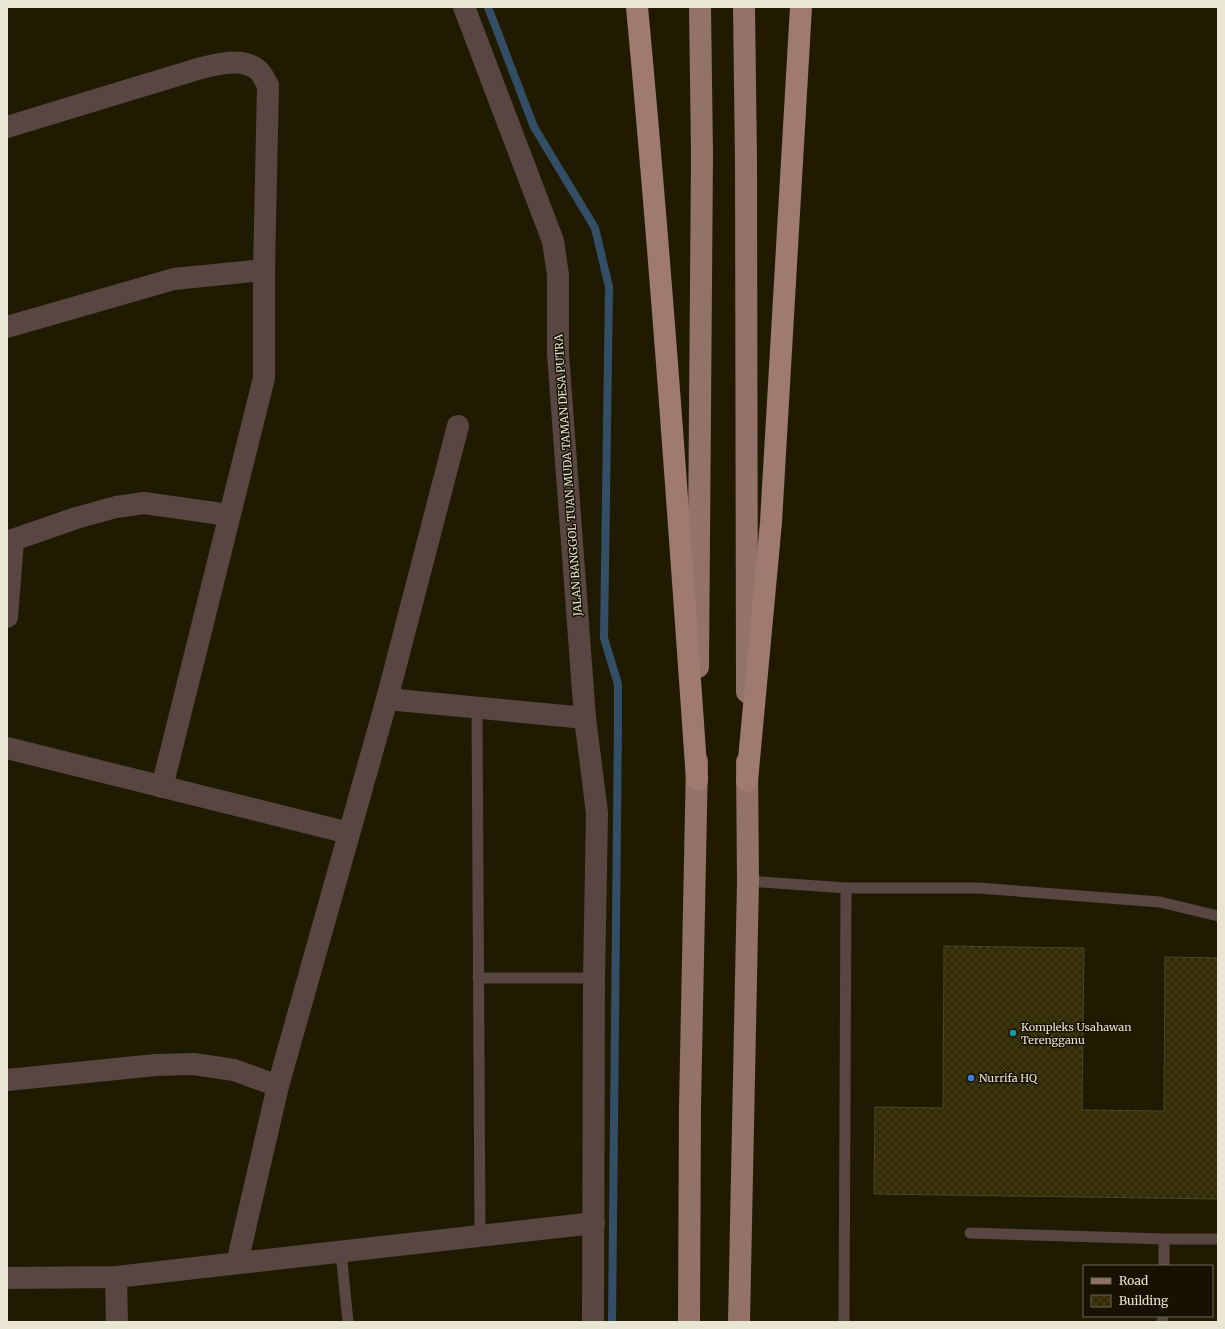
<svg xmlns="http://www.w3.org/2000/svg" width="1225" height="1329" viewBox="0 0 1225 1329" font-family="Merriweather,serif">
<defs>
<pattern id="building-cross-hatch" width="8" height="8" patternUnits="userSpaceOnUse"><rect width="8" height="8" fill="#322b05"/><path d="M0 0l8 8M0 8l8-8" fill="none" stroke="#46401d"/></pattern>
</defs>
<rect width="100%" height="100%" fill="#201b00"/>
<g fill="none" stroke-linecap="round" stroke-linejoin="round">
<!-- stream -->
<polyline stroke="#334f68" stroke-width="8" points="488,7 534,127 595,228 609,287 604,638 618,684 618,723 612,1322"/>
</g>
<!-- building -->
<polygon fill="url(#building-cross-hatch)" stroke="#4c4628" points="944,946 1084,948 1082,1110 1164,1111 1165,957 1218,958 1218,1199 874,1194 875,1107 943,1108"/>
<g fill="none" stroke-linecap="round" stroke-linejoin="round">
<!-- service -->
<g stroke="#574641" stroke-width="11">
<polyline points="477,708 480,1235"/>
<polyline points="748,881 846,888 978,888 1160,902 1218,916"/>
<polyline points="478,978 594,978"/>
<polyline points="970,1233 1164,1239"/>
<polyline points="341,1252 348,1322"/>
<polyline points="1164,1266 1164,1239 1218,1239"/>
<polyline points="844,1322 846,888"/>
<polyline points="1162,1322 1163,1316"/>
</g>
<!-- minor -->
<g stroke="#574641" stroke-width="22">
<polyline points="464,7 553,241 558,275 558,354 585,718 597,813 594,978 593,1322"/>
<path d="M7,127l194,-59c18,-4 41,-11 57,2 4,3 7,11 10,15l-4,185v108l-102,409"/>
<polyline points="7,327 174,279 264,270"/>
<polyline points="7,542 76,518 116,507 144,503 229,515"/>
<polyline points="7,617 13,541"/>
<polyline points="387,699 585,718"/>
<polyline points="7,748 349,833"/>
<polyline points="7,1080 156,1065 194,1064 234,1070 278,1086"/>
<polyline points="237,1263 278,1086 387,699 458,426"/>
<polyline points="116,1277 117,1322"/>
<polyline points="7,1278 116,1277 594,1223"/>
</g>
<!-- primary -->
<g stroke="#937267" stroke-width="22">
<polyline points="744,7 746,161 747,692"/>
<polyline points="698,667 702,154 700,7"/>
<polyline points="689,1322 690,1107 697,761"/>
<polyline points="739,1322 748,881 747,762"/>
</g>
<!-- trunk -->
<g stroke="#9f7a6e" stroke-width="22">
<path d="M637,7c24,257 42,515 60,773"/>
<polyline points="747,781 771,522 801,7"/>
</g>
</g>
<!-- markers -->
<circle fill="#0f9aa8" stroke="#171100" stroke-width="1.5" cx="1013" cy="1033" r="4"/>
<circle fill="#3f7fe0" stroke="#171100" stroke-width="1.5" cx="971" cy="1078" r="4"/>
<g text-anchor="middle" stroke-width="3" stroke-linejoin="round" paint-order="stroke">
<!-- street labels -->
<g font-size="11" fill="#e9e6d5" stroke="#171100">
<text transform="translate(568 475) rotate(-94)" y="4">JALAN BANGGOL TUAN MUDA TAMAN DESA PUTRA</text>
</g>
<!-- poi labels -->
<g font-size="11" fill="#e9e6d5" stroke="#171100" text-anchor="start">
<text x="1021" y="1031">Kompleks Usahawan<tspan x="1021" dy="13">Terengganu</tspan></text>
<text x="979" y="1082">Nurrifa HQ</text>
</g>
</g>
<!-- border -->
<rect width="1225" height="1329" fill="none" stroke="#e9e6d5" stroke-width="16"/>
<!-- legend -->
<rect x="1083" y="1265" width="130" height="52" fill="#171100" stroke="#6b6655"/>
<rect x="1091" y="1278" width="20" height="6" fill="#937267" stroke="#6b6655"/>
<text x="1119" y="1285" font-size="12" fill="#e9e6d5">Road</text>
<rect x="1091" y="1295" width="20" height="12" fill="url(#building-cross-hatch)" stroke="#6b6655"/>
<text x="1119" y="1305" font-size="12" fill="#e9e6d5">Building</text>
</svg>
